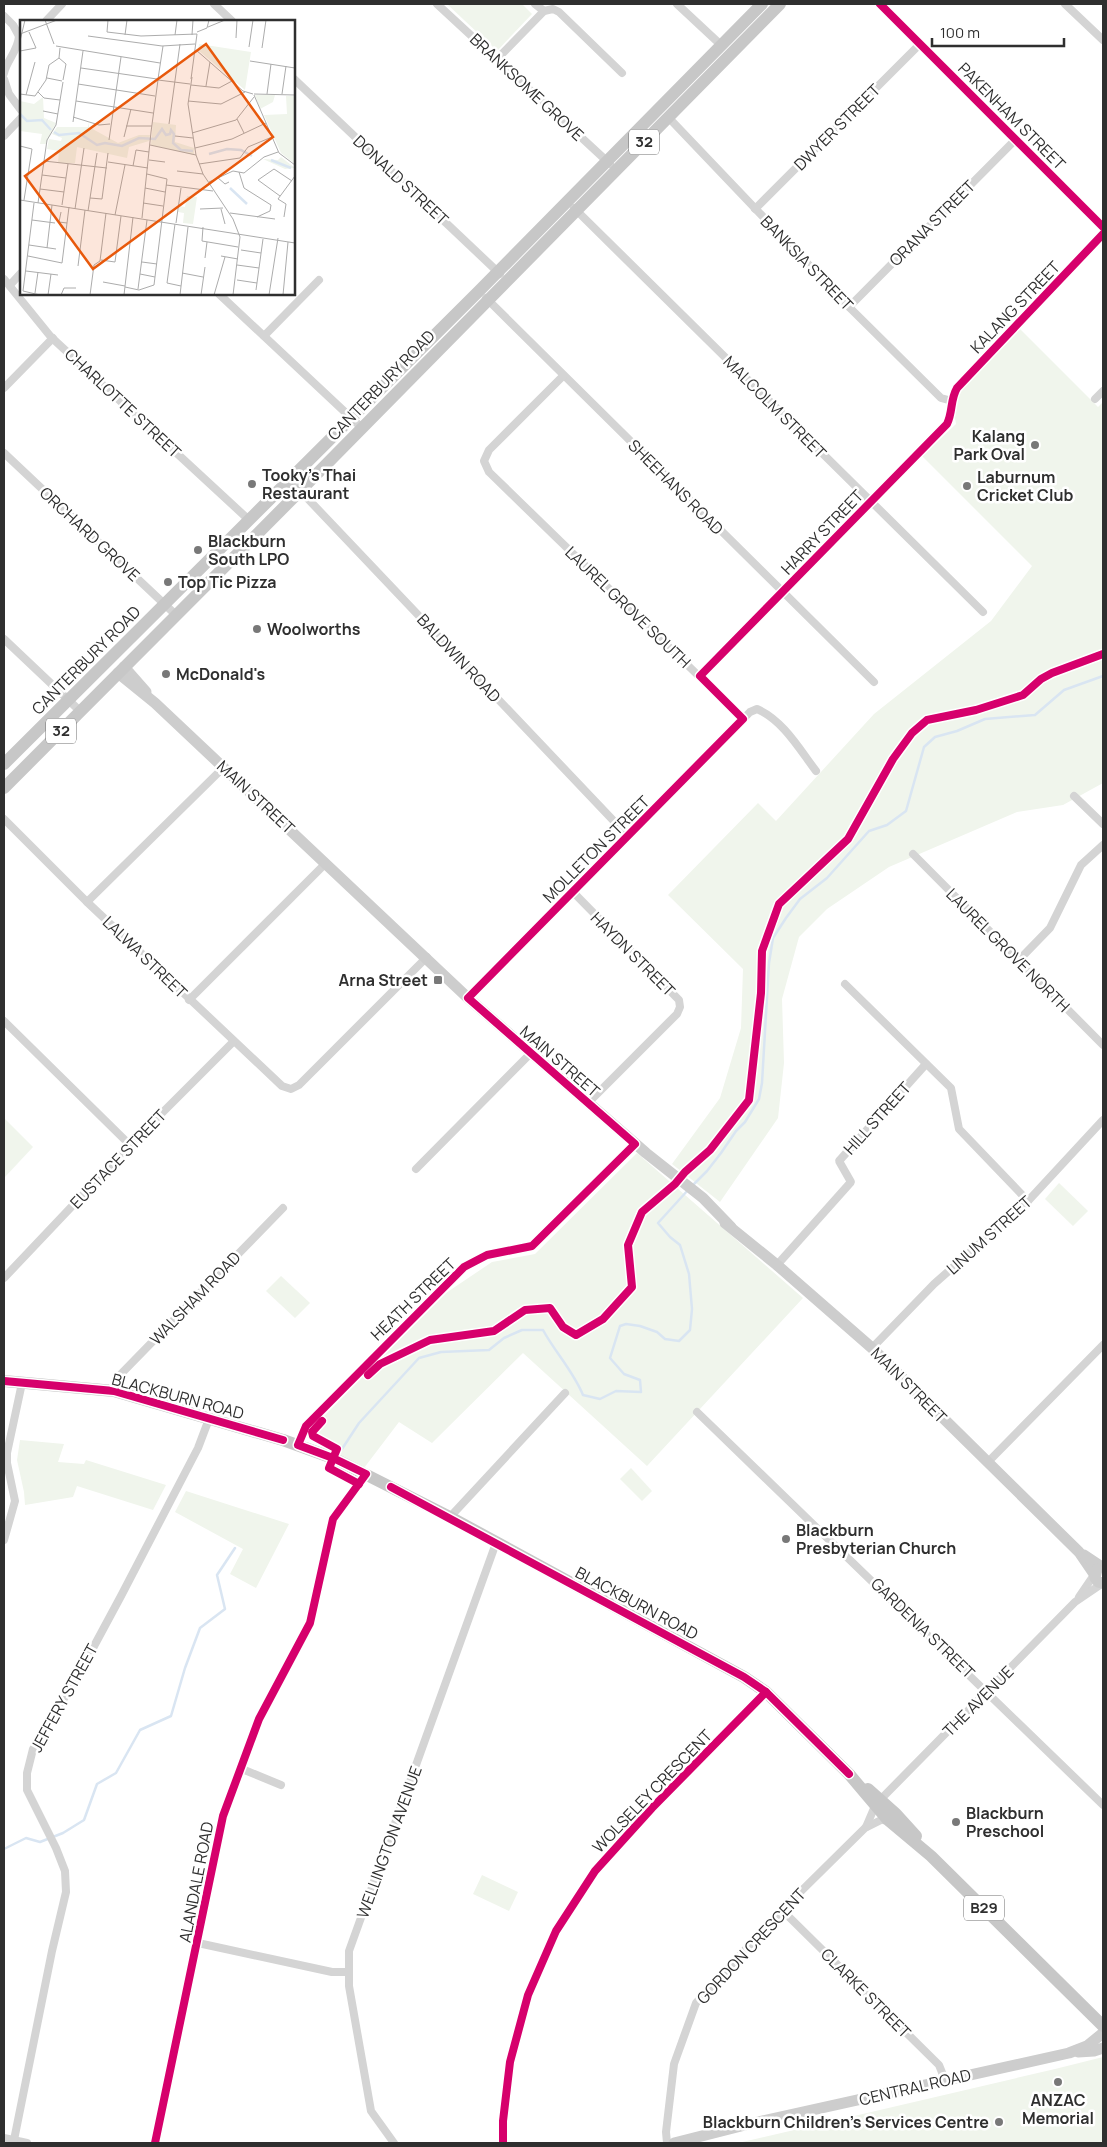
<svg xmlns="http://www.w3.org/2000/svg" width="1107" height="2147" viewBox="0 0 1107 2147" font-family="Manrope,sans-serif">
<rect width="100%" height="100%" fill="#fff"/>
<!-- green -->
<g fill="#f0f5ec">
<polygon points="447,4 522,4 532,14 497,51"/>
<polygon points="1019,328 1098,407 1103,402 1103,783 1063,805 1017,812 889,867 827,909 799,937 782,999 784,1063 778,1118 720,1202 672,1164 720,1098 741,1028 743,969 668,895 758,803 776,821 874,714 991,621 1032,566 922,456 956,424 952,401 953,395"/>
<polygon points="4,1118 33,1147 4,1178"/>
<polygon points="637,1153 803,1298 647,1466 523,1353 432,1443 399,1422 364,1468 310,1440 309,1431 446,1293 492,1262 535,1254"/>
<polygon points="1059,1183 1088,1211 1073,1226 1045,1199"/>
<polygon points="281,1276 310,1303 295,1318 266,1291"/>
<polygon points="20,1440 64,1444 58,1462 84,1464 86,1460 166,1485 153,1510 77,1486 73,1497 25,1505 24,1492 17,1460"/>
<polygon points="631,1468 652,1491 642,1501 620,1479"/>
<polygon points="186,1491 289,1524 256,1588 230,1574 243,1549 175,1512"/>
<polygon points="482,1875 518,1892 509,1911 473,1894"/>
<polygon points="1103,2057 1103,2143 738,2143 1055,2069"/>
</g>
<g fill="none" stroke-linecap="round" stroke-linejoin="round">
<!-- stream -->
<g stroke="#d9e5f2" stroke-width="2.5">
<polyline points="692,1186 707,1171 721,1153 736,1131 745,1122 759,1099 762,1083 769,963 773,938 786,918 800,899 827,878 869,831 887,825 906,811 924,747 935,737 957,731 985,719 1035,715 1064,690 1103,676"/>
<path d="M342,1449l17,-26 60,-65 22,-6 48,-2 15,-12 18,-8h21c12,22 30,41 40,65l17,4 16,-8 25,1 -1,-12 -16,-6 -14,-16 10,-32 6,-2 14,2 17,6 8,7 14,2 11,-11 2,-21 -3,-35 -9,-29 -10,-8 -12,-14 30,-33"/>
<polyline points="4,1849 26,1838 40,1842 63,1833 84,1820 97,1784 116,1773 140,1730 171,1716 185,1668 200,1628 225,1609 217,1575 235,1548"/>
</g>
<!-- street -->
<g stroke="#d4d4d4" stroke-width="8">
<polyline points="214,4 232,21"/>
<polyline points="437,4 610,164"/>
<polyline points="535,4 544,11"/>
<polyline points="677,4 721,45"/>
<polyline points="880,4 1103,227"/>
<polyline points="1065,4 1103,40"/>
<polyline points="4,16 13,25 19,36"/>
<polyline points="46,21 62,4"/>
<polyline points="496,60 544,11 553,9 559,12 622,73"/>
<path d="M4,73c3,-13 14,-22 15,-37"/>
<polyline points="4,79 9,94 21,110"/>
<polyline points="294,79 500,274"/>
<polyline points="668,117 849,307 941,398 952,401"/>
<polyline points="4,136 21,118"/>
<polyline points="574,208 983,612"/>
<polyline points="755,209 920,44"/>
<polyline points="4,279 51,337 249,520"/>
<polyline points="10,285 21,273"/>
<polyline points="219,294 362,428"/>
<polyline points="486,298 874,682"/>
<polyline points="849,307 1016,139"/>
<polyline points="264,336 319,280"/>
<polyline points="563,376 489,450 484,461 489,472 743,719"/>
<polyline points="4,388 53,338"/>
<polyline points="1095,399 1103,391"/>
<polyline points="4,453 176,615"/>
<polyline points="290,480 628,836"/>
<polyline points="4,639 80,711"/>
<path d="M700,676l247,-252c6,-12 3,-24 10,-36l146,-154"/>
<polyline points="1074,796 1103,824"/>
<polyline points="4,819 87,902 282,1086 291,1089 299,1085 427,957"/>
<polyline points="913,854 1103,1045"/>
<polyline points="573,892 679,1000 680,1007 677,1014 588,1103"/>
<polyline points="87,902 224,767"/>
<polyline points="1018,961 1050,928 1081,865 1103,845"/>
<polyline points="845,984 951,1088 959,1129 1028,1201"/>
<path d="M468,998l282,-286 7,-3c26,11 43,41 59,62"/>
<polyline points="189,1000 326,863"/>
<polyline points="4,1021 130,1145"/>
<polyline points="416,1169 530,1054"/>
<polyline points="777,1265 851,1182 839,1161 926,1064"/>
<polyline points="4,1278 130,1145 233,1042"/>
<polyline points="872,1348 934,1284 1028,1201 1103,1120"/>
<polyline points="114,1391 119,1376 283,1208"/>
<polyline points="697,1412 1103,1805"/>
<polyline points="298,1445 306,1426 464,1267 487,1255 532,1246 635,1144"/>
<polyline points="988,1462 1103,1345"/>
<polyline points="450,1517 565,1393"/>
<polyline points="4,1540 15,1501 7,1463 7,1453 22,1383"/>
<polyline points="1079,1597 1094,1575"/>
<polyline points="242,1769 281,1785"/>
<polyline points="881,1799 1075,1602 1103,1583"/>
<polyline points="866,1827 875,1806"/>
<polyline points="782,1910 939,2065 945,2080"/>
<polyline points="198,1943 332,1972 348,1972"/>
<polyline points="4,2138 27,2143"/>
<polyline points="14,2140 52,1951 66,1892 65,1871 56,1848 27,1790 27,1773 33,1749 79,1674 121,1596 198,1448 209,1419"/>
<polyline points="155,2143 223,1816 259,1719 310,1623 333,1519 366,1474"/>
<polyline points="394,2143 371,2111 349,1986 349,1951 496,1543"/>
<polyline points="503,2143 503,2121 510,2062 528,1995 556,1931 595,1871 652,1808 766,1692"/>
<polyline points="667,2143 666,2132 674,2064 696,2003 782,1910 865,1828 881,1820 888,1820"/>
</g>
<!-- secondary -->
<g stroke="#cdcdcd" stroke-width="11">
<polyline points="124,667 146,692"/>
<polyline points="118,673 155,703 468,998 646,1153 703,1198 731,1227"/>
<polyline points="725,1223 777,1265 872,1348 1079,1552 1094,1574"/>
<polyline points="1084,1555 1102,1567"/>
<polyline points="1097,1569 1095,1578 1098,1582 1103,1583"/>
<polyline points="1078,2052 1094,2051 1103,2048"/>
<polyline points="674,2143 749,2124 1069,2053 1087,2046 1103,2033"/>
</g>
<!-- primary -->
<g stroke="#c7c7c7" stroke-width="12">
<polyline points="4,764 479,291 762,4"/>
<polyline points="4,788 300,491 780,4"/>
<polyline points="4,1381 114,1391 283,1440 333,1458 450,1517 744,1677 766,1692 849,1774 888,1820 931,1856 1103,2026"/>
<polyline points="868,1789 896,1814 916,1836"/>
</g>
<!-- cycleway casing -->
<g stroke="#fff" stroke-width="11">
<g id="cycleway">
<polyline points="880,4 1103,227"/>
<polyline points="368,1375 380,1364 430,1340 494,1331 525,1310 550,1308 563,1327 576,1335 603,1319 632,1287 628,1245 642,1212 675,1184 685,1172 710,1150 749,1100 761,993 762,951 779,904 848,839 893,759 912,733 927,720 976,710 1023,695 1041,679 1052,673 1103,654"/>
<polyline points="4,1381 114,1391 283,1440"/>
<polyline points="322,1421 312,1432 313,1436 337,1449 329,1468 359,1484"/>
<polyline points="391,1487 744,1677 766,1692 849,1774"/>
<path d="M155,2143l68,-327 36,-97 51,-96 23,-104 33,-45 -33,-16 -35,-13 8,-19 158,-159 23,-12 45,-9 103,-102 -167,-146 275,-279 -43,-43 247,-252c6,-12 3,-24 10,-36l146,-154"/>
<polyline points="503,2143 503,2121 510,2062 528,1995 556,1931 595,1871 652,1808 766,1692"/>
</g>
</g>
<!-- cycleway -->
<use href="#cycleway" stroke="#d6006c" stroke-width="8"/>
</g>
<!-- markers -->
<g fill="#787878" stroke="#fff" stroke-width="2">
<circle cx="1035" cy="445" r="5"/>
<circle cx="252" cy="484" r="5"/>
<circle cx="967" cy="486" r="5"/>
<circle cx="198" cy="550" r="5"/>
<circle cx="168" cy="582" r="5"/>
<circle cx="257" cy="629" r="5"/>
<circle cx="166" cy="674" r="5"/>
<rect x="433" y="975" width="10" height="10" rx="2.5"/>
<circle cx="786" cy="1539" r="5"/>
<circle cx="956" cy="1822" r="5"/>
<circle cx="1058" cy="2082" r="5"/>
<circle cx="999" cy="2122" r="5"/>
</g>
<g text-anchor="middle" stroke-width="5" stroke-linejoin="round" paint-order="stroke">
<!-- shield labels -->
<g fill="#fff" stroke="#6d6d6d" stroke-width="1">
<rect x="629" y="129.5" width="30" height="25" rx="4"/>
<rect x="46" y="718.5" width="30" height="25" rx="4"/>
<rect x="964" y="1895.5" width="40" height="25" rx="4"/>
</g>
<g font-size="15" font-weight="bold" fill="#2f2f2f">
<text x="644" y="147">32</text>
<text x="61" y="736">32</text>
<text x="984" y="1913">B29</text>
</g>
<!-- street labels -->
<g font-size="16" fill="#2f2f2f" stroke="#fff">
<text transform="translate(527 87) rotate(43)" y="6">BRANKSOME GROVE</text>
<text transform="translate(1012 116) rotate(45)" y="6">PAKENHAM STREET</text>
<text transform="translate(837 127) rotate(-45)" y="6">DWYER STREET</text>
<text transform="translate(401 180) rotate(43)" y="6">DONALD STREET</text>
<text transform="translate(932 223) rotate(-45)" y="6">ORANA STREET</text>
<text transform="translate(807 263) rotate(46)" y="6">BANKSIA STREET</text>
<text transform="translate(1015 307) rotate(-46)" y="6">KALANG STREET</text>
<text transform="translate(381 385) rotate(-46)" y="6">CANTERBURY ROAD</text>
<text transform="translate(123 403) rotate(43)" y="6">CHARLOTTE STREET</text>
<text transform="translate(775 407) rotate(45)" y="6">MALCOLM STREET</text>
<text transform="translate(676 487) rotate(45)" y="6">SHEEHANS ROAD</text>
<text transform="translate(822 532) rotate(-46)" y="6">HARRY STREET</text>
<text transform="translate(90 534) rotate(43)" y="6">ORCHARD GROVE</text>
<text transform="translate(628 607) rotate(44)" y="6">LAUREL GROVE SOUTH</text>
<text transform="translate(459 658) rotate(47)" y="6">BALDWIN ROAD</text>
<text transform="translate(86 660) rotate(-45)" y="6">CANTERBURY ROAD</text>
<text transform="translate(256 797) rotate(43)" y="6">MAIN STREET</text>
<text transform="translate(596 849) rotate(-45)" y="6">MOLLETON STREET</text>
<text transform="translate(1008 950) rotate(45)" y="6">LAUREL GROVE NORTH</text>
<text transform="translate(633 954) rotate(45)" y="6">HAYDN STREET</text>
<text transform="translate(145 957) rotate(44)" y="6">LALWA STREET</text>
<text transform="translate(560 1061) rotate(41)" y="6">MAIN STREET</text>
<text transform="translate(877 1118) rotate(-48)" y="6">HILL STREET</text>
<text transform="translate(118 1159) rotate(-46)" y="6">EUSTACE STREET</text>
<text transform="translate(989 1235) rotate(-42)" y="6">LINUM STREET</text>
<text transform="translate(195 1298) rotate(-46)" y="6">WALSHAM ROAD</text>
<text transform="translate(413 1299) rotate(-44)" y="6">HEATH STREET</text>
<text transform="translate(909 1385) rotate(45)" y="6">MAIN STREET</text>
<text transform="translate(178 1396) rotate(15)" y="6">BLACKBURN ROAD</text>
<text transform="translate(637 1603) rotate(28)" y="6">BLACKBURN ROAD</text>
<text transform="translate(923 1628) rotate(44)" y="6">GARDENIA STREET</text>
<text transform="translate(64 1698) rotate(-61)" y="6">JEFFERY STREET</text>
<text transform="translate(978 1701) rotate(-45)" y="6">THE AVENUE</text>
<text transform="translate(652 1791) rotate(-46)" y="6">WOLSELEY CRESCENT</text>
<text transform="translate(389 1842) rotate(-70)" y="6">WELLINGTON AVENUE</text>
<text transform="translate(196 1882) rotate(-79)" y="6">ALANDALE ROAD</text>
<text transform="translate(751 1946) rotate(-47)" y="6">GORDON CRESCENT</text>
<text transform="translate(866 1993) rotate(45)" y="6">CLARKE STREET</text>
<text transform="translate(915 2087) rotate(-13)" y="6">CENTRAL ROAD</text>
</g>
<!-- poi labels -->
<g font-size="16" font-weight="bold" fill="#2f2f2f" stroke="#fff" text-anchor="start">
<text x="1025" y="442" text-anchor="end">Kalang<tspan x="1025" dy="18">Park Oval</tspan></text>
<text x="262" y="481">Tooky's Thai<tspan x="262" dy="18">Restaurant</tspan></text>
<text x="977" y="483">Laburnum<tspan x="977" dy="18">Cricket Club</tspan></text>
<text x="208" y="547">Blackburn<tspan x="208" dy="18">South LPO</tspan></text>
<text x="178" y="588">Top Tic Pizza</text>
<text x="267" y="635">Woolworths</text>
<text x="176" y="680">McDonald's</text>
<text x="428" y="986" text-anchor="end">Arna Street</text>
<text x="796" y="1536">Blackburn<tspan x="796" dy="18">Presbyterian Church</tspan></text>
<text x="966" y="1819">Blackburn<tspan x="966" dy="18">Preschool</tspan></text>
<text x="1058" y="2106" text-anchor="middle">ANZAC<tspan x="1058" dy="18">Memorial</tspan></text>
<text x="989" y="2128" text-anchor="end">Blackburn Children's Services Centre</text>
</g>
</g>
<!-- overview -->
<g transform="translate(20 20)">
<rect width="275" height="275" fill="#fff"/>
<path d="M179,24l52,8 -6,38 -47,-40zM235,75h20l-2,7 -13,7zM266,76h9v68l-14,-11 -17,-38 23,-1zM23,77l1,21 12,5 -10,21h-6l2,-10 -22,-3v-30l14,3zM69,102v5l29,16 21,-8h11l-1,6 -20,6 -2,11 -50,-11 -2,16h-17l1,-12 -12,-2 2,-10 12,2 1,-3 -10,-4 5,-7h31zM133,102l23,3 -1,17 19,6v7l-43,-10zM261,137l14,11 -10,1 -22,-10 15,1zM167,176l10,1 -4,27 -10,-1 1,-10 -6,-1 1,-6 6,1z" fill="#f0f5ec"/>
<path fill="none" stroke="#d9e5f2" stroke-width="2.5" d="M0,94l7,7 15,-1 9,10M34,112l5,3 20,-2 18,12 8,-2 17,3 17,-8 16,1 7,-10 4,6 4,-1 1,-4 3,4 -1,9 8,7 12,1M189,134l18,-5 14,1 11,6M251,140l20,8M210,168l17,16"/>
<path fill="none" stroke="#acacac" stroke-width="1" d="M25,0l9,24M88,0l-1,12 34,4M188,7l17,-7M9,12l7,16M177,12l10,-4 2,-8M0,14l37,-14M105,15l2,-15M155,15l2,-15M172,15l1,-15M68,16l74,10 33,-2M121,16l56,-2M216,18l1,-18M0,21l5,-21M36,26l104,17M229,27l4,-27M242,28l4,-28M176,30l47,41 10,3M0,31l16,-3M39,38l7,6 -3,16M230,41l45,7M61,48l76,11M172,57l-4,27 8,51 7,19 30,45 7,18 -7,58M27,58l15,3M138,59l5,-33M171,59l6,-45M138,60l32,4M58,64l77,12M171,65l28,3 13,-7M186,66l4,-24M18,72l6,6 16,2M0,74l15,2 11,-16 3,-15 10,-7 1,-10M234,74l41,1M247,74l4,-30M262,74l4,-28M6,75l9,-33M234,75l25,58 16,12M56,81l77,12M168,81l33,3 24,-12M23,91l15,3M53,97l26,8 11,-1M217,99l7,14M53,102l10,-71M149,104l11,-80M106,106h26M131,112l7,-52M172,113l44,-13 18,-23M155,116l18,2M104,117l7,-28M89,120l12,-83M130,125l46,10M0,126l12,3 -8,51M175,128l37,-9 34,-16M129,140l16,2M24,141l63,7M88,142l40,6M179,144l41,-6 8,-11 24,-10M113,146l3,-16 13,2M157,151l26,3M219,152l5,16 27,17 -1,6 -13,6M22,155l24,3M197,157l8,7 4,-2M189,162l24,-11 11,2 20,-16 14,-5M146,165l47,6M125,168l20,4M20,169l24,3M260,176l-22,-16 16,-11 18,12M70,178l12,1 6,-46M0,180l275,43M14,183l-11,88 17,4M18,183l9,-63 9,-15 7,-43M123,183l20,3M42,185l6,-41M55,189l9,-61M180,189l23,-1M201,189l4,15M68,191l9,-58M41,192l-2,10 8,1M210,193l45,6M95,195l10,-50M264,197l2,-13 -8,-5 17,-23M122,198l9,-86M12,200l23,3M156,203l5,-35M155,204l-8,59 14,3M183,207l-1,14 36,6M9,225l27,4M27,228l5,-43M221,230l20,3M8,236l34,7 7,-56M201,236l17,3M185,238l2,-16M81,240l14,2 6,-46M122,242l15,2M74,245l6,-4 6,-48M217,245l22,3M58,246l7,-56M6,251l32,4M162,253l21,4M120,254l15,3M217,260l20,3M83,262l22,4M105,267l14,3 15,-5 13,-106 -20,-5M118,269l9,-69M236,270l7,-51M15,273l3,-21M28,275l3,-21M41,275l3,-7h12M70,275l4,-30M104,275l9,-78M160,275l8,-68M181,275l4,-28M194,275l11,-38M249,275l9,-57M263,275l5,-53"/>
<path fill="#e8590c" fill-opacity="0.15" stroke="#e8590c" stroke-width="2.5" d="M186,24l67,93 -180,132 -68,-93z"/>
<rect width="275" height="275" fill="none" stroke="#2f2f2f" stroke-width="2.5"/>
</g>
<!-- border -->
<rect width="1107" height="2147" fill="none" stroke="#2f2f2f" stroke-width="10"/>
<!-- scale -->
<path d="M932 38v8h132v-8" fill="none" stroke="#2f2f2f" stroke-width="2.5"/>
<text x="940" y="38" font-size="15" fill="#2f2f2f" stroke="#ffffff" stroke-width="4" paint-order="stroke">100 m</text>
</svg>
